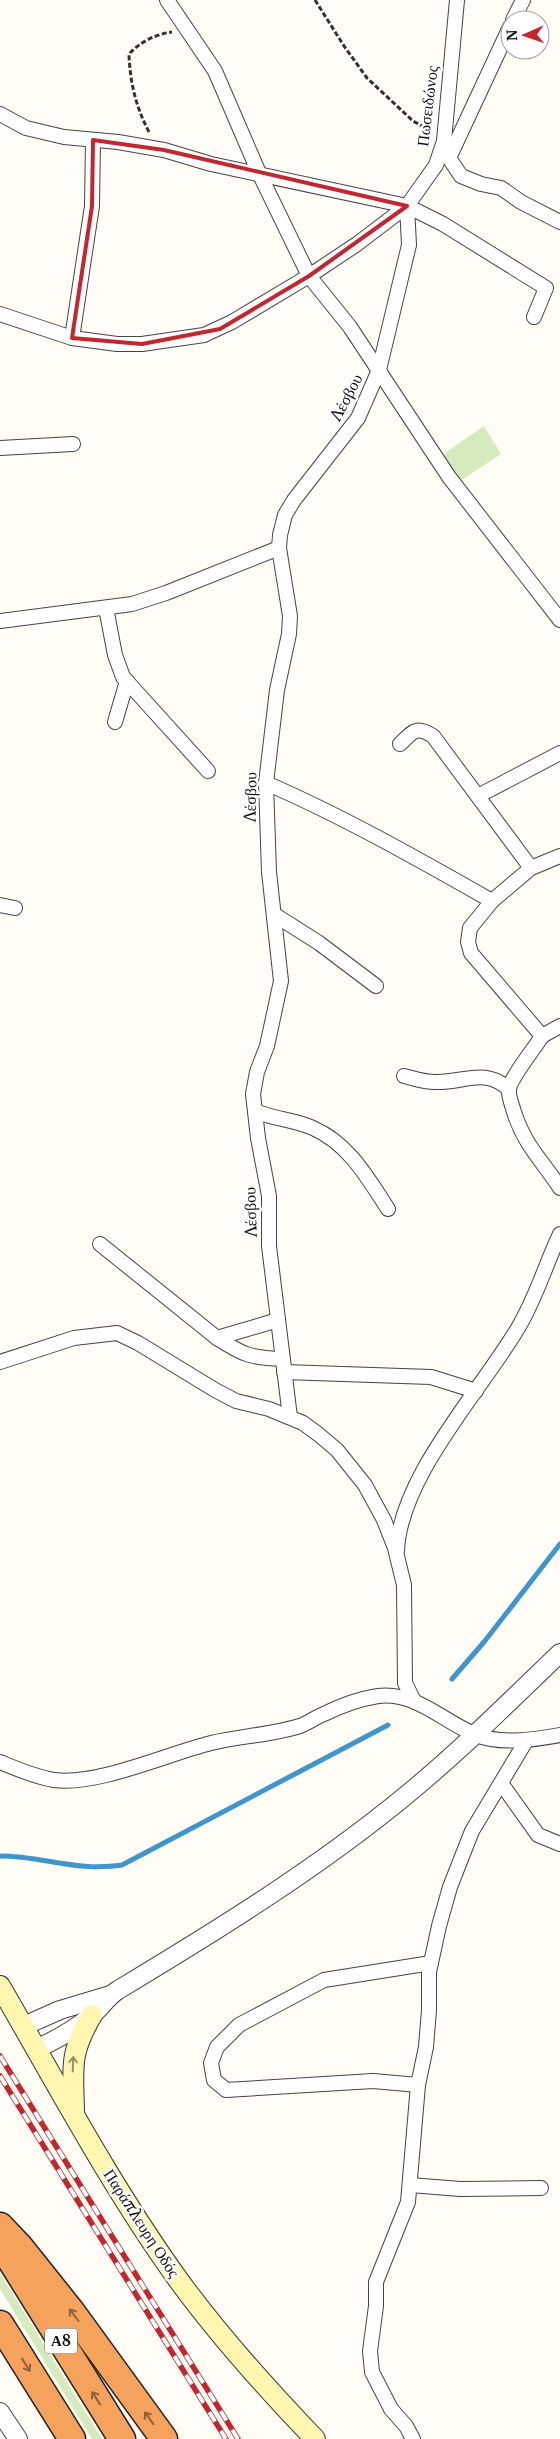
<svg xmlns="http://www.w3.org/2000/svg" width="560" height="2439" viewBox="0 0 560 2439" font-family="Merriweather,serif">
<rect width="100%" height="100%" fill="#fffdf5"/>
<!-- green -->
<g fill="#d5ebbd">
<polygon points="484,426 501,454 457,483 439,457"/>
<polygon points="0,2273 102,2439 92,2439 0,2289"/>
</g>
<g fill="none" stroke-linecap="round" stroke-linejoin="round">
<!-- stream -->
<g stroke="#3f96cf" stroke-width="5">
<polyline points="452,1679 484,1642 560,1544"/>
<path d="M0,1856c43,0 77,16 122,9l266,-140"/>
</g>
<!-- minor casing -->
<g stroke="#444" stroke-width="16">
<g id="minor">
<polyline points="167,0 215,71 259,173 309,276 350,327 449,477 560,620"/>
<polyline points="513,20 523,0"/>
<polyline points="0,114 26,128 64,137 118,142 164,150 211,164 407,206 443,224 546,288 534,317"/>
<polyline points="444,141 449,158 461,176 481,184 501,188 521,202 560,222"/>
<polyline points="449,158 510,27"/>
<polyline points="0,314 72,338 117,344 142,344 204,335 232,322 309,276 357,244 407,206 436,165 444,141 457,0"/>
<polyline points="72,338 92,206 93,140"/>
<polyline points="0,448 73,444"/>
<polyline points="106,608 115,655 123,677 208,771"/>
<polyline points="0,621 132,604 166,593 279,548"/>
<polyline points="115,722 127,681"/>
<path d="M400,744c13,-12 15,-19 33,-8l98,132"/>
<path d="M266,783c78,34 152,76 226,118"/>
<polyline points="478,796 560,753"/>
<polyline points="560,856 531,868 492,901 470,928 468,942 471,953 542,1036 560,1026"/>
<polyline points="0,905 15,908"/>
<polyline points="275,915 319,943 376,986"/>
<path d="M542,1036c-7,12 -31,41 -33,53 -1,6 3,16 5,23 11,34 27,47 46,76"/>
<path d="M404,1076c9,2 20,6 31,6 29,1 49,-15 74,7"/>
<path d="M255,1111c18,8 41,9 58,17 36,16 54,49 75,81"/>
<path d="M100,1244l117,94c26,17 34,20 66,21"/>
<polyline points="217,1338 278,1320"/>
<polyline points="0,1362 74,1338 117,1333 138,1343 215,1390 236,1401 269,1409 303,1423 318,1434 337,1450 365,1485 384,1520 395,1548 404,1585 405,1683 414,1701"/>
<polyline points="284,1372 431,1377 476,1391"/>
<polyline points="290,1417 269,1246 269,1196 258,1138 253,1094 257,1072 267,1046 281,981 269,872 266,783 277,690 289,634 290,616 279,548 280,535 285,515 294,500 358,418 379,370 409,245 407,206"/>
<path d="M397,1551c3,-74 83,-159 121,-223 18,-30 27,-62 42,-94"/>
<path d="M0,1762c17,7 35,15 54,18 43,6 113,-26 157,-37 29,-7 60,-8 89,-17 8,-3 16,-9 24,-12 16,-8 35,-15 54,-18 36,-5 65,25 96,38 26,11 59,6 86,1"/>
<polyline points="501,1783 538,1835 560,1844"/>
<polyline points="418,2085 373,2081 226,2090 214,2080 211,2063 217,2047 239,2025 324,1980 431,1963"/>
<polyline points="410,2185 460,2189 541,2188"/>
<polyline points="413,2439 406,2426 391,2409 372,2372 370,2351 376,2306 376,2282 408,2202 418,2085 426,2047 429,2010 429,1972 439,1926 450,1887 472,1831 526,1741"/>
</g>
</g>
<!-- tertiary casing -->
<g stroke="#444" stroke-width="20">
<g id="tertiary">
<polyline points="24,2026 60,2010 110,1995"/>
<path d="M36,2049c20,-9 38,-19 55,-33 10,-8 16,-19 27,-26 98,-59 197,-120 286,-193 55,-45 105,-95 156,-144"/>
<polyline points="0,2412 18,2439"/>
</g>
</g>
<!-- secondary casing -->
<g stroke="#333" stroke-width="22">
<g id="secondary">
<path d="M0,1986c57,98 111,200 177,292 42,58 89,110 138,161"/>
<path d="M74,2111c-1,-44 -5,-57 18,-96"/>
</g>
</g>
<!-- motorway casing -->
<g stroke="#222" stroke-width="29">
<g id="motorway">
<polyline points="0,2226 20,2247 71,2311 164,2439"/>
<polyline points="5,2251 122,2439"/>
<polyline points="0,2324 72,2439"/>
</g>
</g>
<!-- path -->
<g stroke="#333" stroke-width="3" stroke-dasharray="5 2.5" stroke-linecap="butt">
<polyline points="315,0 344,46 367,78 413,121 431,131"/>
<path d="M149,132c-13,-25 -19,-49 -20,-78 11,-12 27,-20 43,-22"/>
</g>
<!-- minor -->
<use href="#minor" stroke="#fff" stroke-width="14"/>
<!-- tertiary -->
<use href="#tertiary" stroke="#fff" stroke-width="18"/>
<!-- secondary -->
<use href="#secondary" stroke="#fff6b0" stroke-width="20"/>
<!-- motorway -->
<use href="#motorway" stroke="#f5a25d" stroke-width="26"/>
<!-- rail casing -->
<g stroke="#c4262e" stroke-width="5.5">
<g id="rail">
<polyline points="0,2056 238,2439"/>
<polyline points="0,2076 226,2439"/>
</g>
</g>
<!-- rail -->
<use href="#rail" stroke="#fff" stroke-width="4" stroke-dasharray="11" stroke-linecap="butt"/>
</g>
<!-- one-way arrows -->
<defs><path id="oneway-shaft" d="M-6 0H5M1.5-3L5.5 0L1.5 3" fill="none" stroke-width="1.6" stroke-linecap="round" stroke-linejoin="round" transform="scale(1.25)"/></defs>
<use stroke="#948f68" href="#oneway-shaft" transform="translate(73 2064) rotate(-88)"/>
<g stroke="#8e613b">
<use href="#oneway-shaft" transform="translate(74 2315) rotate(-127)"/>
<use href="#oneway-shaft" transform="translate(26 2365) rotate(58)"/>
<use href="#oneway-shaft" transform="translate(96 2398) rotate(-122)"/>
<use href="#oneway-shaft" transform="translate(149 2418) rotate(-126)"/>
</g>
<!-- marked area -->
<path fill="none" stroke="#c4262e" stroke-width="4" stroke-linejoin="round" d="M93,140l71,10 243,56 -98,70 -89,53 -78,15 -70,-6 20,-132z"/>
<g text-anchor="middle" stroke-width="5" stroke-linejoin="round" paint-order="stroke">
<!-- shield labels -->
<rect fill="#fff" stroke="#585858" stroke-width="1" x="45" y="2328.5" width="32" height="25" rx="4"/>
<g font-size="15" font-weight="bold" fill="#111">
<text x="61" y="2346">Α8</text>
</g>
<!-- street labels -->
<g font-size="16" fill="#111" stroke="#fff">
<text transform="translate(427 106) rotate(-83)" y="6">Πωσειδώνος</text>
<text transform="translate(346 397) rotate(-62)" y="6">Λέσβου</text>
<text transform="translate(250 797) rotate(-89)" y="6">Λέσβου</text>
<text transform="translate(250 1212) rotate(-92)" y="6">Λέσβου</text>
<text transform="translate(142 2223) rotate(57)" y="6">Παράπλευρη Οδός</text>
</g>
</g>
<!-- north arrow -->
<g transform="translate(525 35) rotate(268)"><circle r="24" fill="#ffffff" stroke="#a0a0a0"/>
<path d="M0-4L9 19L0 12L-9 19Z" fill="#c4262e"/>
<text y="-8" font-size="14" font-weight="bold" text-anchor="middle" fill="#111111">N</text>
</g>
</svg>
